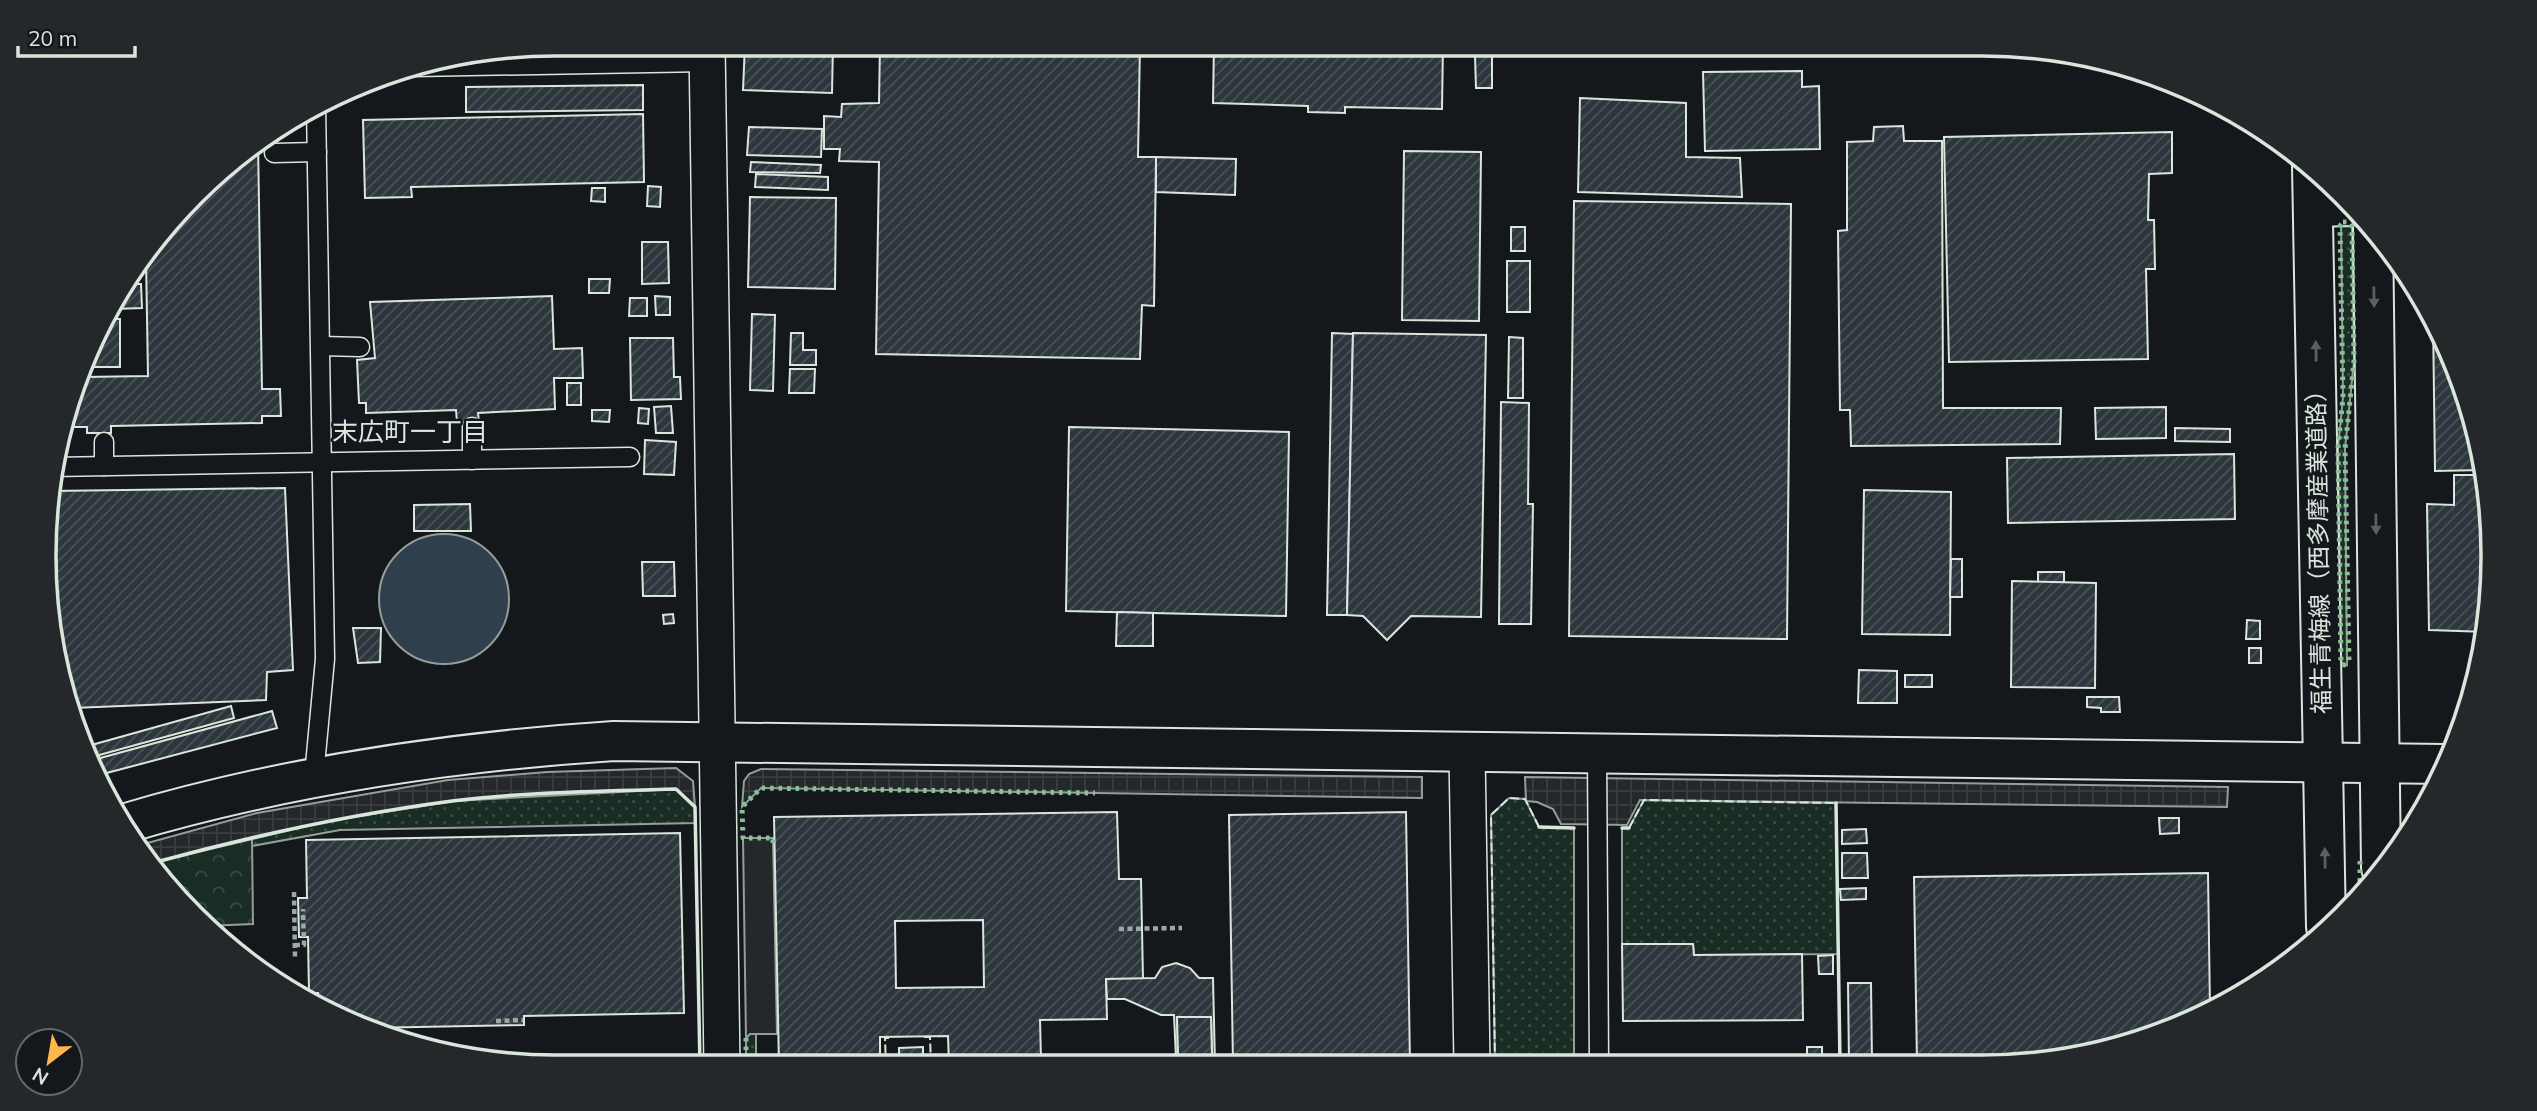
<svg xmlns="http://www.w3.org/2000/svg" width="2537" height="1111" viewBox="0 0 2537 1111" font-family="Mulish,'Noto Sans JP',sans-serif">
<defs>
<pattern id="grass-dots" width="8" height="8" patternUnits="userSpaceOnUse" patternTransform="scale(1.75)"><rect width="8" height="8" fill="#1a2d24"/><path d="M2 2h.1M6 6h.1" fill="none" stroke="#3b4b43" stroke-width="1.8" stroke-linecap="round"/></pattern>
<pattern id="forest-crowns" width="20" height="18" patternUnits="userSpaceOnUse" patternTransform="scale(1.75)"><rect width="20" height="18" fill="#1a2d24"/><path d="M2 6a3 3 0 1 1 6 0M12 15a3 3 0 1 1 6 0" fill="none" stroke="#3b4b43"/></pattern>
<pattern id="plaza-grid" width="8" height="8" patternUnits="userSpaceOnUse" patternTransform="scale(1.75)"><rect width="8" height="8" fill="#24282b"/><path d="M0 4h8M4 0v8" fill="none" stroke="#393d3f"/></pattern>
<pattern id="building-hatch" width="6" height="6" patternUnits="userSpaceOnUse" patternTransform="scale(1.75)"><rect width="6" height="6" fill="#2c363c"/><path d="M-1 1l2-2M0 6l6-6M5 7l2-2" fill="none" stroke="#4a5358"/></pattern>
</defs>
<rect width="100%" height="100%" fill="#14181c"/>
<!-- grass -->
<g fill="url(#grass-dots)" stroke="#939e99" stroke-width="2">
<polygon points="2341,223 2350,224 2352,227 2354,361 2345,449 2347,665 2341,663 2338,448 2343,397"/>
<polygon points="676,789 695,807 696,823 340,830 252,846 252,837 328,821 454,801"/>
<polygon points="1509,798 1525,799 1539,827 1574,828 1574,1064 1495,1064 1491,815"/>
<polygon points="1644,800 1836,803 1838,954 1694,955 1693,944 1622,944 1622,828 1629,828"/>
<polygon points="750,1034 756,1034 756,1067 746,1067 746,1038"/>
</g>
<!-- forest -->
<polygon fill="url(#forest-crowns)" stroke="#939e99" stroke-width="2" points="252,837 253,924 206,926 158,867 160,861"/>
<!-- parking -->
<polygon fill="#24282b" stroke="#939e99" stroke-width="2" points="743,838 773,838 777,1034 750,1034 746,1038"/>
<!-- plaza -->
<g fill="url(#plaza-grid)" stroke="#939e99" stroke-width="2">
<polygon points="676,768 693,781 695,807 676,789 522,795 454,801 328,821 160,861 158,867 140,845 257,813 448,780 547,772"/>
<polygon points="761,769 1422,777 1422,798 761,788 742,807 744,781 749,774"/>
<polygon points="1525,777 2228,787 2227,807 1640,800 1627,825 1561,824 1553,809 1537,802 1526,801"/>
</g>
<!-- water -->
<circle fill="#2f3f4d" stroke="#939e99" stroke-width="2" cx="444" cy="599" r="65"/>
<!-- building -->
<g fill="url(#building-hatch)" stroke="#d8e6dc" stroke-width="2" fill-rule="evenodd">
<polygon points="745,44 833,44 832,93 743,90"/>
<polygon points="880,44 1140,44 1138,157 1156,157 1154,306 1142,305 1140,359 876,354 879,162 839,161 840,149 824,149 824,116 841,117 842,104 879,103"/>
<polygon points="1214,44 1443,44 1442,109 1345,107 1345,113 1308,112 1308,106 1213,103"/>
<polygon points="1492,55 1492,88 1476,88 1475,56"/>
<polygon points="1802,71 1802,87 1819,86 1820,149 1705,151 1703,72"/>
<polygon points="643,85 643,110 466,112 466,87"/>
<polygon points="1580,98 1686,103 1686,157 1740,158 1742,197 1578,192"/>
<polygon points="643,114 644,182 411,187 412,197 365,198 363,120"/>
<polygon points="1903,126 1904,141 1942,141 1943,408 2061,408 2060,444 1851,446 1850,410 1840,410 1838,231 1847,230 1847,142 1873,141 1874,127"/>
<polygon points="749,127 822,129 821,157 747,155"/>
<polygon points="2172,132 2172,173 2149,174 2148,220 2154,220 2155,269 2146,269 2148,359 1949,362 1944,137"/>
<polygon points="258,142 262,389 280,389 281,416 262,416 262,423 111,426 111,433 87,433 87,427 64,427 83,377 148,376 146,259 218,170"/>
<polygon points="1404,151 1481,152 1479,321 1402,320"/>
<polygon points="1156,157 1236,159 1235,195 1156,192"/>
<polygon points="751,162 821,165 820,173 750,172"/>
<polygon points="756,174 828,177 828,190 755,187"/>
<polygon points="648,186 661,187 660,207 647,206"/>
<polygon points="592,188 605,188 605,202 591,201"/>
<polygon points="750,197 836,198 835,289 748,287"/>
<polygon points="1574,201 1791,204 1787,639 1569,636"/>
<rect x="1511" y="227" width="14" height="24"/>
<polygon points="642,242 668,242 669,283 642,284"/>
<rect x="1507" y="261" width="23" height="51"/>
<polygon points="130,279 130,284 141,284 142,308 114,309 114,298"/>
<polygon points="589,279 610,279 609,293 589,293"/>
<polygon points="552,296 554,349 582,348 583,378 554,378 555,409 478,413 479,421 457,422 456,410 366,413 366,403 359,403 357,360 375,358 370,302"/>
<polygon points="655,296 670,297 670,315 656,315"/>
<polygon points="630,298 647,298 647,316 629,316"/>
<polygon points="752,314 775,315 773,391 750,390"/>
<polygon points="2433,318 2476,423 2484,470 2435,471"/>
<polygon points="105,319 120,319 120,367 87,367"/>
<polygon points="791,333 803,333 803,350 816,350 816,365 790,365"/>
<polygon points="1332,333 1353,334 1347,615 1327,615"/>
<polygon points="1353,333 1486,335 1481,617 1411,616 1387,640 1363,616 1347,615"/>
<polygon points="1509,337 1523,338 1523,398 1508,398"/>
<polygon points="630,338 673,338 674,377 680,377 681,399 631,400"/>
<polygon points="790,369 815,369 814,393 789,393"/>
<rect x="567" y="383" width="14" height="22"/>
<polygon points="1501,402 1529,403 1528,504 1533,504 1531,624 1499,624"/>
<polygon points="671,406 673,433 656,433 654,407"/>
<polygon points="2166,407 2166,438 2096,439 2095,408"/>
<polygon points="639,408 649,409 648,424 638,423"/>
<polygon points="592,410 610,410 609,422 592,421"/>
<polygon points="1069,427 1289,432 1286,616 1066,611"/>
<polygon points="2175,428 2230,429 2230,442 2175,441"/>
<polygon points="645,440 676,442 674,475 644,474"/>
<polygon points="2234,454 2235,519 2008,523 2007,458"/>
<polygon points="2454,475 2484,475 2492,522 2487,632 2429,630 2427,504 2454,505"/>
<polygon points="285,488 293,670 267,672 266,700 73,708 54,655 48,598 47,525 50,491"/>
<polygon points="1864,490 1951,492 1950,635 1862,634"/>
<polygon points="470,504 471,531 414,531 414,505"/>
<polygon points="1951,559 1962,559 1962,597 1950,597"/>
<polygon points="642,562 674,562 675,596 643,596"/>
<polygon points="2038,572 2064,572 2064,583 2038,582"/>
<polygon points="2012,581 2096,583 2095,688 2011,687"/>
<polygon points="1117,612 1153,613 1153,646 1116,646"/>
<polygon points="673,614 674,623 664,624 663,615"/>
<polygon points="2247,620 2260,621 2260,639 2246,639"/>
<polygon points="353,628 381,628 380,662 358,663"/>
<rect x="2249" y="648" width="12" height="15"/>
<polygon points="1859,670 1897,671 1897,703 1858,703"/>
<rect x="1905" y="675" width="27" height="12"/>
<polygon points="2087,697 2119,697 2120,712 2101,712 2101,708 2087,707"/>
<polygon points="231,706 234,718 92,757 88,746"/>
<polygon points="272,711 277,728 99,775 93,760"/>
<path d="M1117,812l2,67h22l2,100h-37l1,40 -67,1 1,39 -22,1 1,6h-71l-1,-30 -68,1v29l-101,1 -5,-250zM983,920l1,67 -88,1 -1,-67z"/>
<polygon points="1406,812 1410,1065 1233,1065 1229,815"/>
<polygon points="2159,818 2179,818 2179,833 2160,834"/>
<polygon points="1866,829 1867,843 1842,844 1842,830"/>
<polygon points="680,833 684,1013 524,1016 524,1025 365,1028 318,1007 318,993 309,993 308,937 299,937 298,898 307,898 306,840"/>
<polygon points="1842,853 1867,853 1868,878 1842,878"/>
<polygon points="2208,873 2210,1009 2178,1028 2049,1063 1917,1063 1914,877"/>
<polygon points="1866,888 1866,899 1841,900 1840,889"/>
<polygon points="1622,944 1693,944 1694,955 1802,954 1803,1020 1623,1021"/>
<polygon points="1833,955 1833,974 1819,974 1818,956"/>
<path d="M1176,963l14,5 9,10h14l2,87 -177,1v-6l3,-1 135,-1 -2,-43h-13l-36,-16h-18l-1,-20 49,-1 7,-11zM1177,1017h34l1,38h-34z"/>
<polygon points="1848,983 1871,983 1872,1063 1849,1063"/>
<polygon points="1177,1017 1211,1017 1212,1055 1178,1055"/>
<polygon points="923,1047 923,1066 899,1066 899,1048"/>
<polygon points="1807,1047 1822,1047 1822,1063 1807,1064"/>
<polygon points="1019,1060 1038,1060 1038,1066 1020,1066"/>
</g>
<g fill="none" stroke-linecap="round" stroke-linejoin="round">
<!-- lane casing -->
<g stroke="#d8e6dc" stroke-width="21">
<g id="lane">
<polyline points="415,67 707,62"/>
<polyline points="274,153 317,152"/>
<polyline points="321,346 360,347"/>
<polyline points="472,427 472,460"/>
<polyline points="104,442 104,466"/>
<polyline points="52,467 630,457"/>
<polyline points="1597,753 1599,1064"/>
<polyline points="314,776 325,659 316,105"/>
</g>
</g>
<!-- street casing -->
<g stroke="#d8e6dc" stroke-width="38">
<g id="street">
<polyline points="707,44 722,1067"/>
<polyline points="1467,751 1472,1065"/>
</g>
</g>
<!-- secondary casing -->
<g stroke="#d8e6dc" stroke-width="42">
<g id="secondary">
<polyline points="2312,166 2326,927"/>
<polyline points="2313,207 2352,206"/>
<polyline points="2373,229 2381,868"/>
<path d="M123,824c161,-48 323,-72 491,-83l1831,23"/>
</g>
</g>
<!-- path -->
<g stroke="#9da8a2" stroke-width="4.5" stroke-dasharray="5 3.5" stroke-linecap="butt">
<polyline points="294,892 295,958"/>
<polyline points="1119,929 1182,928"/>
<polyline points="295,945 304,945 303,909"/>
<polyline points="496,1021 523,1020"/>
</g>
<!-- lane -->
<use href="#lane" stroke="#14181c" stroke-width="18"/>
<!-- street -->
<use href="#street" stroke="#14181c" stroke-width="35"/>
<!-- secondary -->
<use href="#secondary" stroke="#14181c" stroke-width="38"/>
<!-- hedge -->
<g stroke="#8ac095" stroke-width="5" stroke-dasharray="3.5 5" stroke-linecap="butt">
<polygon points="2343,222 2349,222 2352,227 2354,361 2345,449 2349,661 2344,665 2341,663 2338,448 2343,397 2340,226"/>
<polyline points="773,843 773,838 743,838 742,807 761,788 1095,793"/>
<polyline points="2360,890 2360,861 2365,862"/>
<polyline points="746,1038 746,1067"/>
</g>
<!-- fence -->
<g stroke="#d8e6dc" stroke-width="2" stroke-dasharray="9 3.5" stroke-linecap="butt">
<polyline points="1629,828 1644,800 1836,803"/>
<polyline points="924,1037 930,1037 931,1066"/>
<polyline points="1495,1064 1491,815 1509,798 1525,799 1539,827"/>
<polyline points="886,1066 885,1038 889,1038"/>
</g>
<!-- wall -->
<g stroke="#d8e6dc" stroke-width="3.5">
<polyline points="1836,803 1840,1063"/>
<polyline points="1539,827 1574,828"/>
<polyline points="1622,828 1629,828"/>
<path d="M158,867l2,-6c96,-26 193,-47 292,-60 74,-9 149,-10 224,-12l19,18 5,260"/>
</g>
</g>
<!-- one-way arrows -->
<defs><path id="oneway-solid" d="M-6-.8H1V-3.2L6.5 0L1 3.2V.8H-6Z" transform="scale(1.75)"/></defs>
<g fill="#59605f">
<use href="#oneway-solid" transform="translate(2374 297) rotate(89)"/>
<use href="#oneway-solid" transform="translate(2316 351) rotate(-91)"/>
<use href="#oneway-solid" transform="translate(2376 524) rotate(89)"/>
<use href="#oneway-solid" transform="translate(2325 858) rotate(-91)"/>
</g>
<g text-anchor="middle" stroke-width="5" stroke-linejoin="round" paint-order="stroke">
<!-- street labels -->
<g font-size="24" fill="#d8e6dc" stroke="#14181c">
<text transform="translate(2319 546) rotate(-91)" y="8">福生青梅線（西多摩産業道路）</text>
</g>
<!-- neighbourhood labels -->
<g font-size="26" fill="#d8e6dc" stroke="#14181c">
<text x="410" y="441">末広町一丁目</text>
</g>
</g>
<!-- crop -->
<path d="M0 0H2537V1111H0ZM555 56H1982A499 499 0 0 1 2481 555V556A499 499 0 0 1 1982 1055H555A499 499 0 0 1 56 556V555A499 499 0 0 1 555 56Z" fill="#24282b" fill-rule="evenodd"/>
<path fill="none" stroke="#d8e6dc" stroke-width="3.5" d="M555 56H1982A499 499 0 0 1 2481 555V556A499 499 0 0 1 1982 1055H555A499 499 0 0 1 56 556V555A499 499 0 0 1 555 56Z"/>
<!-- north arrow -->
<g transform="translate(49 1062) rotate(211)"><circle r="33" fill="#14181c" stroke="#626a69" stroke-width="2"/>
<path d="M0-5L12 26L0 18L-12 26Z" fill="#ffb74d"/>
<text y="-10" font-size="19" font-weight="bold" text-anchor="middle" fill="#d8e6dc">N</text>
</g>
<!-- scale -->
<path d="M18 46v10h117v-10" fill="none" stroke="#d8e6dc" stroke-width="3.5"/>
<text x="28" y="46" font-size="21" fill="#d8e6dc" stroke="#14181c" stroke-width="5" paint-order="stroke">20 m</text>
</svg>
